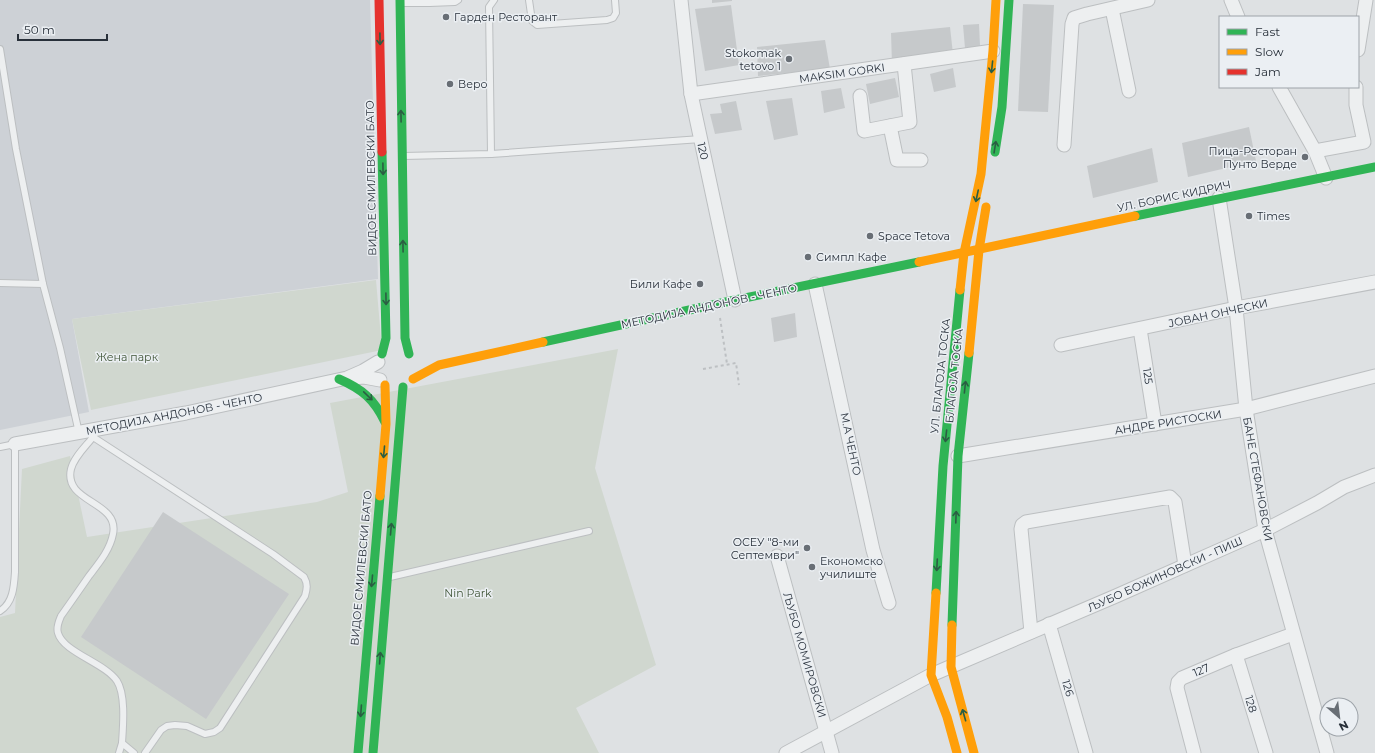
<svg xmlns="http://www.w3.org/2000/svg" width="1375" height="753" viewBox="0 0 1375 753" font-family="Montserrat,sans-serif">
<rect width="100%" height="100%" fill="#dee1e3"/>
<!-- built -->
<polygon fill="#cdd1d6" points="0,0 370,0 378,279 72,319 89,412 0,430"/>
<!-- green -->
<g fill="#d0d7cf">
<polygon points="376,280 382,350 91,410 72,319"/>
<polygon points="618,349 595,468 656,665 576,708 599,753 0,753 0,617 15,613 22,469 70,456 87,537 317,502 348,492 330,403"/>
</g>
<!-- building -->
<g fill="#c6c9cb">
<polygon points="712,0 732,0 732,1 712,3"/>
<polygon points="1023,4 1054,5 1048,112 1018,111"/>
<polygon points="731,5 739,65 705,71 695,9"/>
<polygon points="979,24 980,46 965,48 963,25"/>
<polygon points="950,27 953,54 892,64 891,33"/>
<polygon points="825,40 830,69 758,76 757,47"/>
<polygon points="953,68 956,87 934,92 930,74"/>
<polygon points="895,78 899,97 870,104 866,84"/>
<polygon points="841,88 845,108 824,113 821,91"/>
<polygon points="792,98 798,135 774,140 766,101"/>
<polygon points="736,101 742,130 715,134 710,114 722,113 720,104"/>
<polygon points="1249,127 1256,161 1188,177 1182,143"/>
<polygon points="1152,148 1158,182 1093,198 1087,166"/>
<polygon points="795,313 797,337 774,342 771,318"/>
<polygon points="163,512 289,594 206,719 81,637"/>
</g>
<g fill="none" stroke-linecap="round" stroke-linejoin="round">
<!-- lane casing -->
<g stroke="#bcbfc1" stroke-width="8">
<g id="lane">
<polyline points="429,0 429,3 455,2 458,0"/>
<polyline points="529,0 532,21 537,25 607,20 613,18 616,13 615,0"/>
<polyline points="402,3 429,3"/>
<polyline points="0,49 16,149 43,284 60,348 79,433"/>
<polyline points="491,154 489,7 494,0"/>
<polyline points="403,156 491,154 701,139"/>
<polyline points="0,283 43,284"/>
<path d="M91,431l2,6 180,117 31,23c4,7 3,12 1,19l-85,132 -6,4 -9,2 -18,-8 -12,-1 -8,1 -6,4 -16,23"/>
<path d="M93,437c-7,9 -19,20 -22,32 -8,34 49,32 42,65 -3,16 -14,29 -24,42 -9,13 -18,26 -28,40 -2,5 -5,11 -3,17 5,19 47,30 59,48 9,14 6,46 5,62"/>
<path d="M0,447l15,-3v128c-1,15 -2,31 -15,39"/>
<polyline points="390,577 589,531"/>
<polyline points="119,753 122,743 134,753"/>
</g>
</g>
<!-- street casing -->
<g stroke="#bcbfc1" stroke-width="15">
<g id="street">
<polyline points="681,0 691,94 735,300"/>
<polyline points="1231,0 1238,17"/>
<polyline points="1112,9 1129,91"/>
<polyline points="1358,50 1366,0"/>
<polyline points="1279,87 1315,151 1326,178"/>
<polyline points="691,94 993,51"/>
<polyline points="860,96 864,131 910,122 904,64"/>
<polyline points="890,126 897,160 921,160"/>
<polyline points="1064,145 1072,24 1074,18 1087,14 1148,0"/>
<polyline points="1315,151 1364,142 1356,105 1356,87"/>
<polyline points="1219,198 1236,308 1246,409 1265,530 1327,753"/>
<polyline points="815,284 873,550 889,603"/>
<polyline points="1140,329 1155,424"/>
<polyline points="1061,345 1236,308 1375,282"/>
<polyline points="353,378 364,377 380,380"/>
<polyline points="15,444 186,413 347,378 363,371 378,362"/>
<polyline points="958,456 1246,409 1375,376"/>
<polyline points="777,556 832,753"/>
<polyline points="1049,624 1086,753"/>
<polyline points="1031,632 1021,529 1022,525 1026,522 1170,497 1175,502 1185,565"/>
<polyline points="1236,655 1266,753"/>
<polyline points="786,753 931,675 1116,596 1265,530 1317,503 1344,487 1375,475"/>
<polyline points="1194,753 1177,688 1178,682 1182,678 1236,655 1293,634"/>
</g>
</g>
<!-- path -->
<g stroke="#bdc0c3" stroke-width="2" stroke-dasharray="3 3" stroke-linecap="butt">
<polyline points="720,318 727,364"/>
<polyline points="703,369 736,363 739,385"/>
</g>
<!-- lane -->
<use href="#lane" stroke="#edeff0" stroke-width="6"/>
<!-- street -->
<use href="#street" stroke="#edeff0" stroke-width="13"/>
<!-- fast -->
<g stroke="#30b455" stroke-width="9">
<polyline points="400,0 405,338 409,354"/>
<polyline points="995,152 1002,107 1009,0"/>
<polyline points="1135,216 1375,167"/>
<polyline points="543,342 735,300 919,262"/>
<polyline points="382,354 386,338 382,152"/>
<path d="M339,379c23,10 35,20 46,43"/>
<polyline points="936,593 943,466 960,290"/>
<polyline points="952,625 958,456 969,353"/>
<polyline points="358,753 380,496"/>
<polyline points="373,753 403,387"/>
</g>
<!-- slow -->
<g stroke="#ff9f0a" stroke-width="9">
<polyline points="919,262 1135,216"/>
<polyline points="960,290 964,253 981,174 993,51 996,0"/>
<polyline points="969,353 979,250 986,207"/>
<polyline points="413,379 439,365 543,342"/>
<polyline points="380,496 386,424 385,385"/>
<polyline points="936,593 931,675 947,717 957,753"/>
<polyline points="952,625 951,667 974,753"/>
</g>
<!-- jam -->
<polyline stroke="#e5322d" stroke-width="9" points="379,0 382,152"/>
</g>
<!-- one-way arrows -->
<defs><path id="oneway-shaft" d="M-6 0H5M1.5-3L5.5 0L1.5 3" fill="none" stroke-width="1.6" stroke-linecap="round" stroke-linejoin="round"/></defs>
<g stroke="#2b5e43">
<use href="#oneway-shaft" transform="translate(380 39) rotate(89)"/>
<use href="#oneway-shaft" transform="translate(992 67) rotate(96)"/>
<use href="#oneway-shaft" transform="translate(401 116) rotate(-91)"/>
<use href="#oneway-shaft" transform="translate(995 147) rotate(-81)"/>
<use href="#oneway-shaft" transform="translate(383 169) rotate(89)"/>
<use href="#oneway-shaft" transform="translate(977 196) rotate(102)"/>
<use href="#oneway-shaft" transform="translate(403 246) rotate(-91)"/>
<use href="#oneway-shaft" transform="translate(386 299) rotate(89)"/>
<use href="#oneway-shaft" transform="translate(965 387) rotate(-84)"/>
<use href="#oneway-shaft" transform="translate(368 396) rotate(44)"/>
<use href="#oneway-shaft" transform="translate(946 436) rotate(96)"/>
<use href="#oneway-shaft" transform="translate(384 452) rotate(95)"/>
<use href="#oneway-shaft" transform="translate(956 517) rotate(-88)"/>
<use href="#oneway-shaft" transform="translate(391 529) rotate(-85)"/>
<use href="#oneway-shaft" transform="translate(937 565) rotate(93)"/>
<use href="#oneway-shaft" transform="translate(372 581) rotate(95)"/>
<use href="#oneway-shaft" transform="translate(380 658) rotate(-86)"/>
<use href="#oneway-shaft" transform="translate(361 711) rotate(94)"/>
<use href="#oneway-shaft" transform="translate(964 715) rotate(-106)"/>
</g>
<!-- markers -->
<g fill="#686e75" stroke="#ebeff3" stroke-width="1.5">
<circle cx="446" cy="17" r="4"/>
<circle cx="789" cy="59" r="4"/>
<circle cx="450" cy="84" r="4"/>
<circle cx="1305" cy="157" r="4"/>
<circle cx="1249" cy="216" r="4"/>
<circle cx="870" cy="236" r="4"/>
<circle cx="808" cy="257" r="4"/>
<circle cx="700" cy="284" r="4"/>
<circle cx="807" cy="548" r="4"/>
<circle cx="812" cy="567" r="4"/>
</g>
<g text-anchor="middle" stroke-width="3" stroke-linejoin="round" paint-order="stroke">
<!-- poi labels -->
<g font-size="11" fill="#28303a" stroke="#ebeff3" text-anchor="start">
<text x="454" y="21">Гарден Ресторант</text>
<text x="781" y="57" text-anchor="end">Stokomak<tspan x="781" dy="13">tetovo 1</tspan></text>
<text x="458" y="88">Веро</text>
<text x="1297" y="155" text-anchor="end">Пица-Ресторан<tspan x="1297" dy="13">Пунто Верде</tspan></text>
<text x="1257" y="220">Times</text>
<text x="878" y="240">Space Tetova</text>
<text x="816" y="261">Симпл Кафе</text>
<text x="692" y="288" text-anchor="end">Били Кафе</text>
<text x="799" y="546" text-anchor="end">ОСЕУ "8-ми<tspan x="799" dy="13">Септември"</tspan></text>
<text x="820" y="565">Економско<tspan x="820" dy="13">училиште</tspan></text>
</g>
<!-- street labels -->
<g font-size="11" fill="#28303a" stroke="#ebeff3">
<text transform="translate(842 73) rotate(-8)" y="4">MAKSIM GORKI</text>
<text transform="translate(703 151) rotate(78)" y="4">120</text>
<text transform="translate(371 178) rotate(-91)" y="4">ВИДОЕ СМИЛЕВСКИ БАТО</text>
<text transform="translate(1174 196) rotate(-12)" y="4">УЛ. БОРИС КИДРИЧ</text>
<text transform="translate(709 306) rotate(-12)" y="4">МЕТОДИЈА АНДОНОВ - ЧЕНТО</text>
<text transform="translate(1218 313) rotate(-12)" y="4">ЈОВАН ОНЧЕСКИ</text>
<text transform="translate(940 376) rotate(-84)" y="4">УЛ. БЛАГОЈА ТОСКА</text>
<text transform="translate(954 376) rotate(-84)" y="4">БЛАГОЈА ТОСКА</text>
<text transform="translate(1148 376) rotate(81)" y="4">125</text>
<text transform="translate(174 414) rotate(-11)" y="4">МЕТОДИЈА АНДОНОВ - ЧЕНТО</text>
<text transform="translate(1168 422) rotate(-9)" y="4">АНДРЕ РИСТОСКИ</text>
<text transform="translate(851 444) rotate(78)" y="4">М.А ЧЕНТО</text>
<text transform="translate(1258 479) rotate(80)" y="4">БАНЕ СТЕФАНОВСКИ</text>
<text transform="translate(361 568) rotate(-85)" y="4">ВИДОЕ СМИЛЕВСКИ БАТО</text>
<text transform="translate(1165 574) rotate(-24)" y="4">ЉУБО БОЖИНОВСКИ - ПИШ</text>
<text transform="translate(805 655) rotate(74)" y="4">ЉУБО МОМИРОВСКИ</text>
<text transform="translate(1201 670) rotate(-23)" y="4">127</text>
<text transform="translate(1068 688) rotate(74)" y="4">126</text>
<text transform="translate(1251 704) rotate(73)" y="4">128</text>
</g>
<!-- park labels -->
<g font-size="11" fill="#3f5436" stroke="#ebeff3">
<text x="127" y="361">Жена парк</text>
<text x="468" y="597">Nin Park</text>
</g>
</g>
<!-- legend -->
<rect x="1219" y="16" width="140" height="72" fill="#ebeff3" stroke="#9da3a9"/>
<rect x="1227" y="29" width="20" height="6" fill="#30b455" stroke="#9da3a9"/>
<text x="1255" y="36" font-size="12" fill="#28303a">Fast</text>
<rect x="1227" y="49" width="20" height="6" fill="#ff9f0a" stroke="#9da3a9"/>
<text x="1255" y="56" font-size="12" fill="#28303a">Slow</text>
<rect x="1227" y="69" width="20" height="6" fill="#e5322d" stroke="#9da3a9"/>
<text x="1255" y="76" font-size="12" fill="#28303a">Jam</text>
<!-- north arrow -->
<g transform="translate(1339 717) rotate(152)"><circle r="19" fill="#ebeff3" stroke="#9da3a9"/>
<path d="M0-3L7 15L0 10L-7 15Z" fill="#686e75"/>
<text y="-6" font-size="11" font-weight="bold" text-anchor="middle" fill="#28303a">N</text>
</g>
<!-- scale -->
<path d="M18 34v6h89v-6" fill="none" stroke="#28303a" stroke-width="2"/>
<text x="24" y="34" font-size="12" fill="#28303a" stroke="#ebeff3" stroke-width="3" paint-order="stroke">50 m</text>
</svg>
